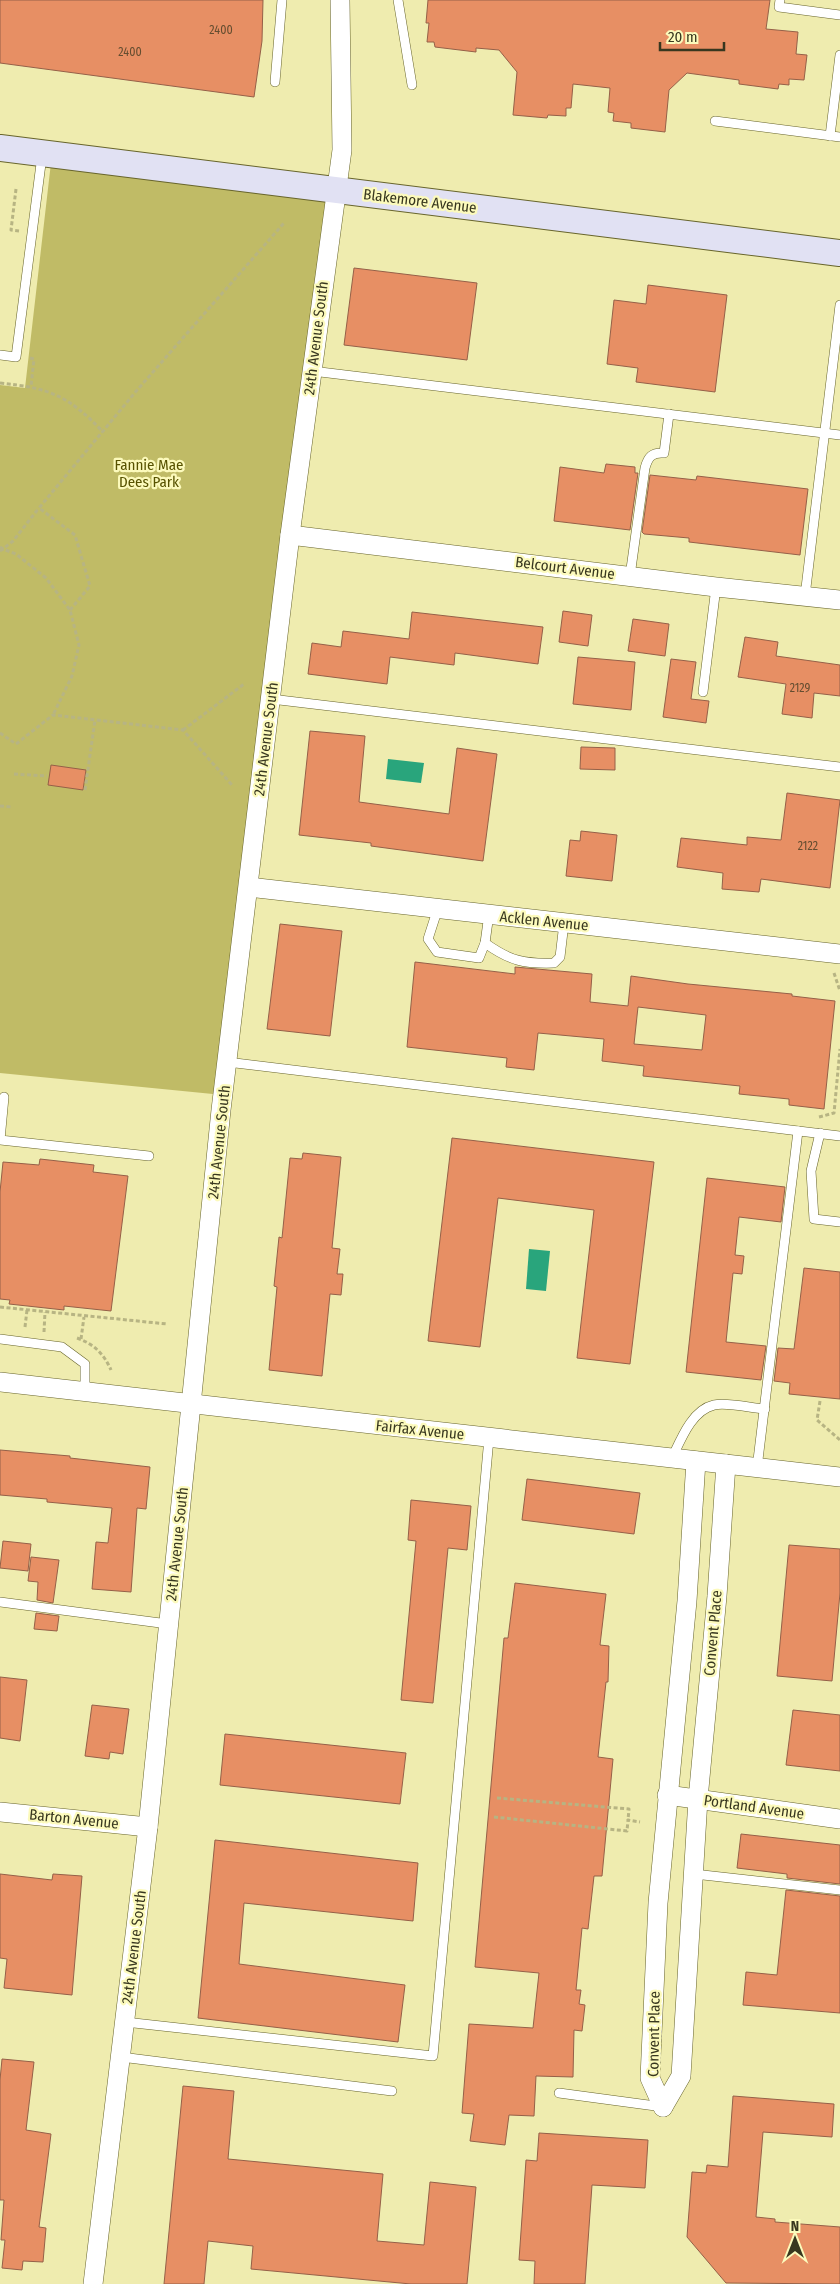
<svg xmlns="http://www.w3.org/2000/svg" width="840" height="2284" viewBox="0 0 840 2284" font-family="'Fira Sans Condensed',sans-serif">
<rect width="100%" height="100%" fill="#efecaf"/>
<!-- green -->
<polygon fill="#c0bb66" points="52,154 335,190 223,1095 0,1073 0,385 25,388"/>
<!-- water -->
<g fill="#29a57c">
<polygon points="388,759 424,763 421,783 386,779"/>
<polygon points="529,1249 550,1251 546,1291 526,1289"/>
</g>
<!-- building -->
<g fill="#e78f64" stroke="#956048" fill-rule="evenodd">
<polygon points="0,0 263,0 262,41 254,97 0,63"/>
<polygon points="428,0 770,0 766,29 798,32 796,54 807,55 804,80 789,79 789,85 779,84 778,89 739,84 739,80 687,73 669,90 665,132 631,128 631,123 613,121 614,113 608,112 610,88 573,84 571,108 566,108 566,116 548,115 547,118 513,115 517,72 499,50 476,48 476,52 435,47 434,42 427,42 429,23 426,23"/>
<polygon points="354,268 477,283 467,360 344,345"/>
<polygon points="648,285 727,295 715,392 636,382 638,368 607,364 614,300 646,304"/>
<polygon points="606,464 635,467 635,473 638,473 630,530 554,521 560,467 604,473"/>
<polygon points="650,475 696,480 697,476 808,489 800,555 689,542 689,538 644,534 642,532"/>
<polygon points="563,611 592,615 588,646 559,642"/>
<polygon points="412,612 543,627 538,664 455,653 454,665 390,657 387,684 308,674 312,643 341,647 343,631 409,639"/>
<polygon points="633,619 669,624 665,656 628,651"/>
<polygon points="745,637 778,642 776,656 840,665 840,696 814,693 812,718 782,714 786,684 738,677"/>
<polygon points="578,657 635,662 631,710 573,704"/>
<polygon points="671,659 696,662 691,699 709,701 706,723 663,717"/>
<polygon points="310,731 365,736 359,802 449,814 457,748 497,754 483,861 371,846 371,843 299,835"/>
<polygon points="581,747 615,748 615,770 580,769"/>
<polygon points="51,765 86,770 83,790 48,785"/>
<polygon points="787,793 840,800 830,888 761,879 759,892 722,889 723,873 677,867 681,838 747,845 747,837 781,840"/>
<polygon points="581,831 617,835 612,881 566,876 570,840 580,841"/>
<polygon points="280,924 342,931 330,1036 267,1029"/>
<path d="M415,962l100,12v-7l77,7 -2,28 38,4 3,-30 57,8 104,10v2l43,5 -11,108 -35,-4v-6l-50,-5 1,-8 -97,-10 1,-10 -42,-5 2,-22 -66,-6 -4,37 -28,-3 1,-9 -100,-11zM638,1007l68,8 -4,35 -68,-6z"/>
<polygon points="452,1138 654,1162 630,1364 577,1358 594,1210 498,1198 480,1347 428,1341"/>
<polygon points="303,1153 341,1157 332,1248 340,1249 337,1274 343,1274 341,1295 330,1294 322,1376 269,1370 277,1287 274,1286 279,1237 282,1238 290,1158 302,1159"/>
<polygon points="40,1159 94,1165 93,1172 128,1176 111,1311 64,1306 64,1310 9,1304 10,1300 0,1299 0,1192 3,1162 39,1165"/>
<polygon points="707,1178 785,1187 781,1222 739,1217 735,1255 744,1256 742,1274 733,1273 726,1342 766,1346 761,1380 686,1372"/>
<polygon points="804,1268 840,1272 840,1399 789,1394 790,1383 774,1381 778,1348 794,1349"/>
<polygon points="0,1450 70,1456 70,1458 150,1467 146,1509 137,1508 131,1592 92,1589 96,1542 108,1543 112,1508 47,1502 47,1499 0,1495"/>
<polygon points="527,1479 640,1493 634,1534 522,1520"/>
<polygon points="411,1500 471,1506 467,1550 448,1548 433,1703 401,1700 416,1541 408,1540"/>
<polygon points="3,1541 31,1544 28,1571 0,1568"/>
<polygon points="789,1545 840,1549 840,1593 832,1681 777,1676"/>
<polygon points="31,1557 59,1560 53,1603 37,1600 38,1582 28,1581"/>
<polygon points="515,1583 606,1594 600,1645 609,1646 608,1682 606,1682 598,1757 613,1759 602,1876 594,1876 588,1929 582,1928 576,1990 581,1990 579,2004 585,2005 582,2031 574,2030 573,2077 536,2076 534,2116 509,2115 505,2145 470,2141 474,2114 462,2113 469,2024 533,2028 539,1973 475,1967 504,1638 508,1638"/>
<polygon points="36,1613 59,1616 57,1631 34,1629"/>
<polygon points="0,1677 27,1680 20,1741 0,1738"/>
<polygon points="92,1705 129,1709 123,1754 110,1752 109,1759 85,1756"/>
<polygon points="793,1710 840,1715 840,1771 786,1765"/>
<polygon points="225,1734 406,1753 400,1804 220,1785"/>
<polygon points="741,1834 840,1845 840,1884 787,1878 787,1874 737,1868"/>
<polygon points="215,1840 418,1863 413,1921 244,1903 239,1964 405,1985 398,2042 198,2018"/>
<polygon points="0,1874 52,1880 53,1874 82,1876 72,1995 4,1988 7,1959 0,1958"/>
<polygon points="786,1890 840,1896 840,2013 743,2005 746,1972 777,1975"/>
<polygon points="2,2059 34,2062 26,2130 51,2134 39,2227 46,2228 43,2262 23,2261 22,2270 2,2268 5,2240 1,2240 4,2200 0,2200 0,2080"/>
<polygon points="183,2086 234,2091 228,2159 383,2174 377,2241 424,2245 430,2182 476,2187 467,2284 411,2284 251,2269 253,2246 208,2241 204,2284 164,2284"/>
<polygon points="733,2096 834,2104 832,2137 763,2132 756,2217 775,2219 775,2222 840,2227 840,2284 726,2283 687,2237 692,2172 706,2173 707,2165 728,2167"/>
<polygon points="539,2133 648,2140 645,2188 592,2185 585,2284 534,2284 535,2261 519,2260 526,2160 537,2161"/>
</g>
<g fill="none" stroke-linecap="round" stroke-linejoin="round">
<!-- lane casing -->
<g stroke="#67642b" stroke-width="10">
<g id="lane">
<polyline points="398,0 412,85"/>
<polyline points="780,0 779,7 840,15"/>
<polyline points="275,82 282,0"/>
<polyline points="715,121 840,137"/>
<polyline points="830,136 840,55"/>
<polyline points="0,355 16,357 42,156"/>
<polyline points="312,371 840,435"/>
<path d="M630,576l15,-108c3,-11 7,-16 19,-15l5,-39"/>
<polyline points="805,596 840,305"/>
<polyline points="703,692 716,587"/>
<polyline points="271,699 840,767"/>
<polyline points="438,908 428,939 437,952 479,958 485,943 489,914"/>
<path d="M485,943c25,18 39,21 69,20l6,-6 4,-34"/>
<polyline points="227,1062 840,1136"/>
<polyline points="4,1097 0,1140 149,1156"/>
<polyline points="820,1133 811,1171 814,1219 840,1222"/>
<polyline points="0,1339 62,1347 85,1364 85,1392"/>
<path d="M672,1458c9,-19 20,-48 42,-53 13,-3 37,3 51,4"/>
<polyline points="757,1468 798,1131"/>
<polyline points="0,1602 168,1624"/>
<polyline points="694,1874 840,1890"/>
<polyline points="125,2022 433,2056 489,1438"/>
<polyline points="121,2057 392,2091"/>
<polyline points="559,2093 663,2107"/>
</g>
</g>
<!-- street casing -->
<g stroke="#67642b" stroke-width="20">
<g id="street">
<polyline points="290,535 716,587 840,600"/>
<polyline points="249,887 840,954"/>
<polyline points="0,1382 840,1477"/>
<polyline points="667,1795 840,1819"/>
<polyline points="0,1812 148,1827"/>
<polyline points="663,2107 650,2078 658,1903 687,1601 696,1461"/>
<polyline points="663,2107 681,2076 698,1799 717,1596 726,1464"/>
<polyline points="93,2284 148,1827 221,1110 290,535 342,150 340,0"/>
</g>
</g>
<!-- secondary casing -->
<g stroke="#67642b" stroke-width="28">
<polyline id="secondary" points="0,148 840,253"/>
</g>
<!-- path -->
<g stroke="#b7b483" stroke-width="3" stroke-dasharray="4 2.5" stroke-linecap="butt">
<polyline points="16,189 11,230 19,231"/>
<polyline points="30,358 34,359 31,386"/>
<path d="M0,383c49,5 68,12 103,49"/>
<polyline points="0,547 3,549 13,541 39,508"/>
<polyline points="0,551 3,549 16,554 46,578 70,610 79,645 72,676 53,715"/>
<polyline points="70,610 90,586 75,535 39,508 138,389 284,223"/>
<polyline points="183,730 244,684"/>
<polyline points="0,733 16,744 53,715 183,730 232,785"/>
<polyline points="14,774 47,776"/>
<polyline points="85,790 95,720"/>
<polyline points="0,806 12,807"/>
<polyline points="834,973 840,991"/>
<polyline points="819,1117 834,1113 840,1049"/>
<polyline points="0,1307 167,1324"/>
<polyline points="25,1327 27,1310"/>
<polyline points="44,1332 45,1312"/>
<path d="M77,1338c17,6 27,16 34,32"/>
<polyline points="81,1339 84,1317"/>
<polyline points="820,1401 817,1420 840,1440"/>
<polyline points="497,1798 629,1809 628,1820"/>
<polyline points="494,1817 627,1831 628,1820 640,1822"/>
</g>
<!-- lane -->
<use href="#lane" stroke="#fff" stroke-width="9"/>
<!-- street -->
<use href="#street" stroke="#fff" stroke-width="19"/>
<!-- secondary -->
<use href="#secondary" stroke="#e1e1f3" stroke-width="26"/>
</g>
<g text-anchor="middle" stroke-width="4.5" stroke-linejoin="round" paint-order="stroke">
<!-- number labels -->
<g font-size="12" fill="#644d30">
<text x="221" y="34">2400</text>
<text x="130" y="56">2400</text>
<text x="800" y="692">2129</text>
<text x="808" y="850">2122</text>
</g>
<!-- street labels -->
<g font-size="15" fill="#38371f" stroke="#fcfabc">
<text transform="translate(420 201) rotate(7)" y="5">Blakemore Avenue</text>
<text transform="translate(316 338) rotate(-83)" y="5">24th Avenue South</text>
<text transform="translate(565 568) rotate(7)" y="5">Belcourt Avenue</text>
<text transform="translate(266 739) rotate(-83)" y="5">24th Avenue South</text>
<text transform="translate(544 921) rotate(6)" y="5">Acklen Avenue</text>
<text transform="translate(219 1142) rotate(-84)" y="5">24th Avenue South</text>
<text transform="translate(420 1430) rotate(6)" y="5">Fairfax Avenue</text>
<text transform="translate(177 1544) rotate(-84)" y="5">24th Avenue South</text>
<text transform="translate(713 1633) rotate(-85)" y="5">Convent Place</text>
<text transform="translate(754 1807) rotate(8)" y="5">Portland Avenue</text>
<text transform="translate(74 1819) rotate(6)" y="5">Barton Avenue</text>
<text transform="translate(134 1947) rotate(-83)" y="5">24th Avenue South</text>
<text transform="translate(654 2034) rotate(-89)" y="5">Convent Place</text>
</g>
<!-- park labels -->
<g font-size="15" fill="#575200" stroke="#fcfabc">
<text x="149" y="470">Fannie Mae<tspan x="149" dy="17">Dees Park</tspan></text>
</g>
</g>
<!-- north arrow -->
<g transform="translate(795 2239)" stroke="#fcfabc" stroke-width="4" paint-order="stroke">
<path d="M0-4L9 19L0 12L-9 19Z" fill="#38371f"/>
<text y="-8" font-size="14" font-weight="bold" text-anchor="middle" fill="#38371f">N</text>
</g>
<!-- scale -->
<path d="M660 42v8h64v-8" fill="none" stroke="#38371f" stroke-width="2.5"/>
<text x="668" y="42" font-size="15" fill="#38371f" stroke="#fcfabc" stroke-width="4" paint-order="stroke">20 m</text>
</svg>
